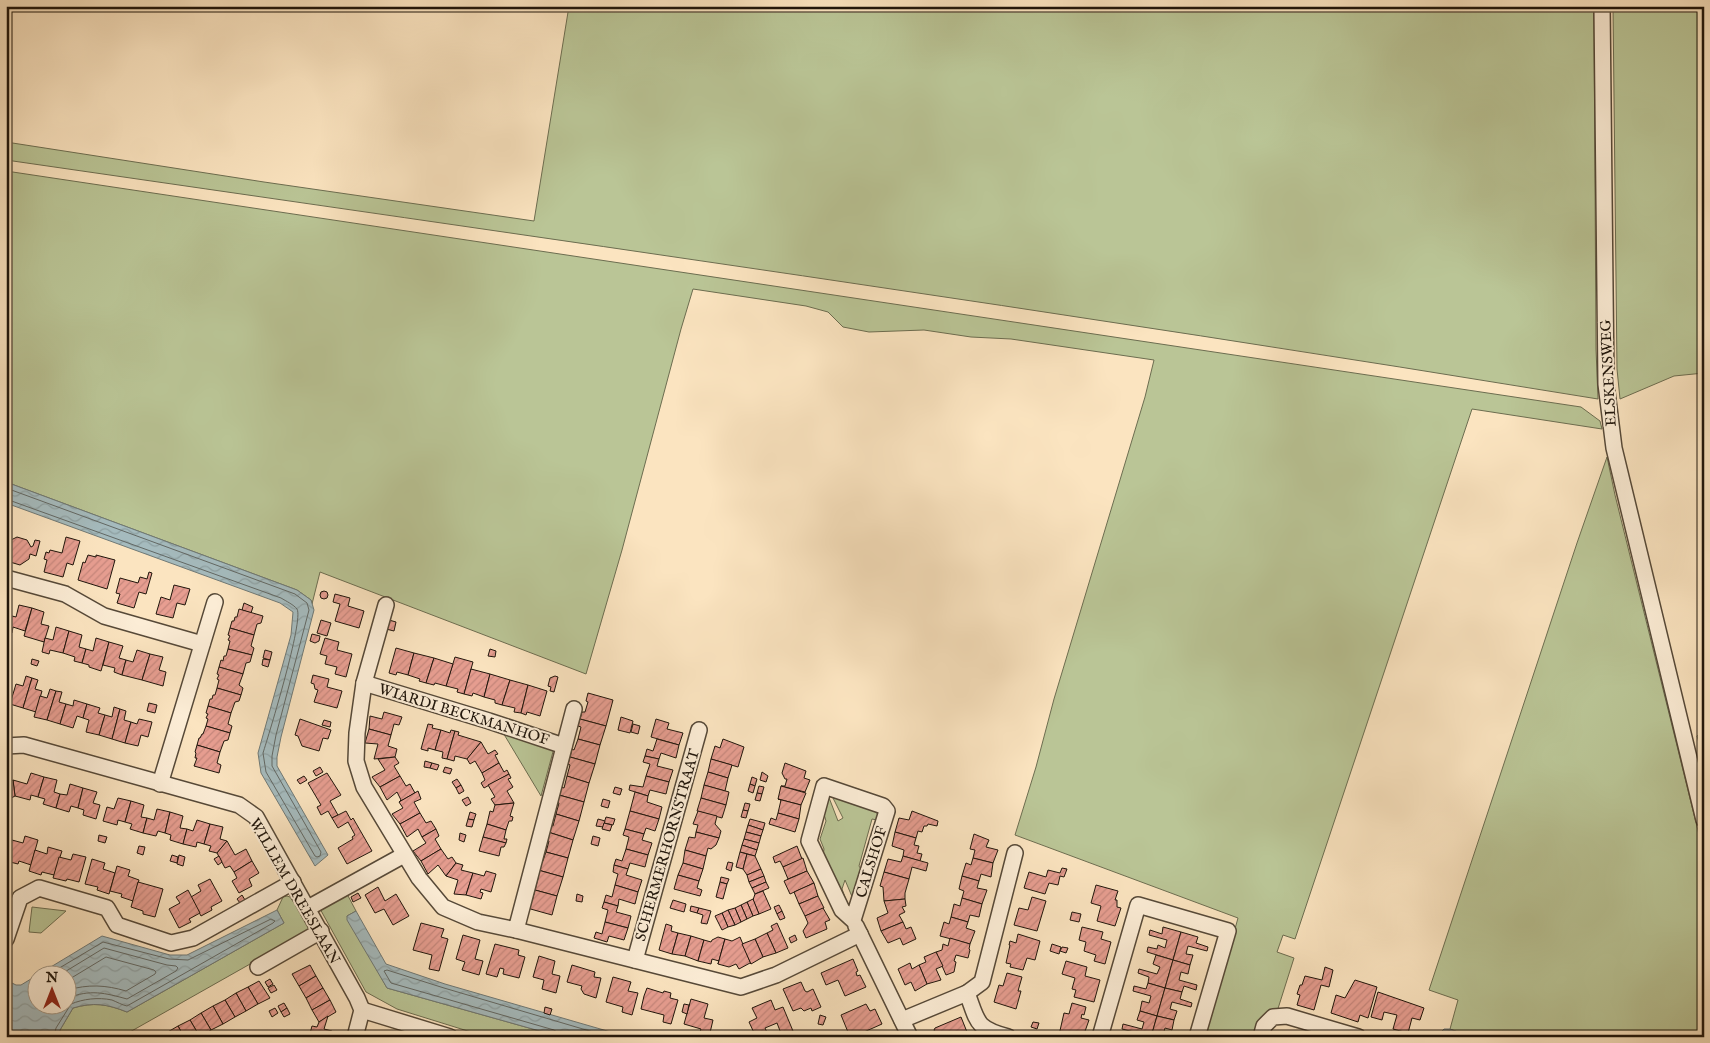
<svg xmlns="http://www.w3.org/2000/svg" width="1710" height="1043" viewBox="0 0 1710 1043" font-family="'IM FELL English',serif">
<defs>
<pattern id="forest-firs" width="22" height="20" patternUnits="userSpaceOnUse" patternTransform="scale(1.25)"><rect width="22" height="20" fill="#bac596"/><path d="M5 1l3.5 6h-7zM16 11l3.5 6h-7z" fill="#9fa880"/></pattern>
<pattern id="water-waves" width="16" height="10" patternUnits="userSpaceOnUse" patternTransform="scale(1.25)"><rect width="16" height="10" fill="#a5bbbe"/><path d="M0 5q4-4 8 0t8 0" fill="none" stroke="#8ea0a2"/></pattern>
<pattern id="building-hatch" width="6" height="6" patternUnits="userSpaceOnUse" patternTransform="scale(1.25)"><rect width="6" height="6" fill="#e79e91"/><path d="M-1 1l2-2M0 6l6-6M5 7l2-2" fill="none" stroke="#c6877c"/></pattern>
</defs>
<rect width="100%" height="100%" fill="#fbe4c0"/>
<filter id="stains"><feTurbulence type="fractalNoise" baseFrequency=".004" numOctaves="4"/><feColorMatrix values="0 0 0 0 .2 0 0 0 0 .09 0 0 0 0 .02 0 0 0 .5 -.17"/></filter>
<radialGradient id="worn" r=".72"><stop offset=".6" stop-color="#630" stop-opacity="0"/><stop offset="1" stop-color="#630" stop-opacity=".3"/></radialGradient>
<!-- green -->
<g fill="#bac596" stroke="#6c6d50">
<path d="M569,6h1025l2,343 2,50c-530,-87 -1061,-162 -1592,-239v-18l258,40 270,39z"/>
<polygon points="1613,6 1704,6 1704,373 1674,376 1620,399 1617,369"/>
<polygon points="6,171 1581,407 1600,421 1602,429 1472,409 1295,939 1283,935 1277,952 1294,958 1269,1037 1205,1037 1238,918 1015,835 1036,767 1054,699 1145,397 1154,360 1011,339 971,337 924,330 869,332 843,327 828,312 806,306 693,289 681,329 622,550 586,674 320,572 312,604 311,600 297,590 6,482"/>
<polygon points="1607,457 1615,495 1704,855 1704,1037 1471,1037 1450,1029 1458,1000 1429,990 1577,543"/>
<polygon points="502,731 554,748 541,796"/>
<polygon points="828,795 838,821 843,818 832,796 875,810 878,815 877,820 872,819 859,866 862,871 853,899 845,880 842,889 847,903 842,902 823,856 824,849 820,839 826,821 822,807"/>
<polygon points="346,892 356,911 347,916 387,988 561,1037 487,1037 397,1009 366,992 319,907"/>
<path d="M287,896l3,1 22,32 -191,108h-62l1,-7 13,-22c21,-6 34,-4 54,4l157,-89 -7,-13 6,-13z"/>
<polygon points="32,907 66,911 41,933 29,932"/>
</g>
<!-- forest -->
<polygon fill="url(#forest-firs)" stroke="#6c6d50" points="1704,729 1704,760 1697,736"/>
<!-- water -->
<g fill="url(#water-waves)" stroke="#6f7976" fill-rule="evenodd">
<polygon points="6,482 297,590 311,600 314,610 281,737 277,757 277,766 328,855 315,866 261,773 258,753 291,635 293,612 280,603 6,503"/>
<path d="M277,910l7,13 -157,89c-20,-8 -34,-10 -54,-4l-13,22 -1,7h-53v-34l6,-20 4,2h5l81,-49 68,19h17zM38,976h30v30h-30z"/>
<polygon points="356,911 386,964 445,984 628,1037 561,1037 387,988 347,920 347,916"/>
<polygon points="1444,1029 1450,1029 1471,1037 1436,1037"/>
</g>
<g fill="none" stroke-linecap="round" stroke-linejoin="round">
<!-- shore -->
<g stroke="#626864" stroke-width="1">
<path d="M6,488l289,106 12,9 2,7 -33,125 -4,21v10l49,86 -1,4 -3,1 -2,-1 -49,-84 -3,-19c6,-19 41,-133 34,-144 -3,-4 -11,-8 -16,-11l-275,-99"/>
<path d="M46,976l57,-34 66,17 19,1 83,-41 4,2 -2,2 -146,83c-5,-1 -10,-4 -15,-6 -14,-3 -29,-1 -41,4l-15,24 -2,9"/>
<path d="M58,976l46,-28 63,17 9,1 2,2 -2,3 -49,28c-22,-6 -37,-10 -59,-1"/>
<path d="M68,980l38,-23 48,13 2,2 -1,2 -29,17c-20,-6 -38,-7 -58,-1"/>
<polyline points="558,1037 557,1032 554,1030 391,983 384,971 387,970 444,988 610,1037"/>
</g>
</g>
<!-- building -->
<g fill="url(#building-hatch)" stroke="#1f150b">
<polygon points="17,537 27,540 31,547 33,546 35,540 40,541 36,556 30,554 29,559 20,565 10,562 6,556 7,542"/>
<polygon points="66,537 80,541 73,565 67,563 63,577 44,572 47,560 44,559 46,552 49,553 50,550 62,553"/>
<polygon points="88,555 96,557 96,555 115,560 107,589 78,580 83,562 85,563"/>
<polygon points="149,572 152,573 146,594 139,592 134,608 117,603 120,594 116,593 120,578 138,583 140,577 147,579"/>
<polygon points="174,585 190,589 185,605 177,603 173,618 156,614 161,597 170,600"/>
<circle cx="324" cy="595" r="4"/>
<polygon points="335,594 350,598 348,606 364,611 359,628 335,621 340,604 333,602"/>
<polygon points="244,603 253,607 251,613 242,610"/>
<polygon points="19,605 32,608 25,631 13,627 12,633 6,632 8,615 16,617"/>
<polygon points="32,608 44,612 41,624 49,626 44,642 24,636"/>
<polygon points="239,609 263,616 261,623 257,624 254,635 230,628 232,621 234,621 235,617 237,617"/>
<polygon points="321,620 331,623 327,636 317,633"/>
<polygon points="389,620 396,622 394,631 386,629"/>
<polygon points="56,627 69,631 63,653 50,650 49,654 42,652 45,638 53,640"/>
<polygon points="230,628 254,635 251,646 254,648 252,655 228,649 230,641 228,640 230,636 228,635"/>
<polygon points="69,631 82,635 79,647 86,649 82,663 74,661 75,657 63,653"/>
<polygon points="312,634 320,636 319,641 315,643 310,641"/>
<polygon points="96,638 109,642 101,671 89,667 89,665 82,663 86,649 93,651"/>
<polygon points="325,638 339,642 337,650 352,654 346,677 335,674 337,667 325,664 327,656 320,654"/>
<polygon points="109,642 123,646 119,658 126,660 122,675 114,672 115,668 103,665"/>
<polygon points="396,648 414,653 408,675 397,672 396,675 389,673"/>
<polygon points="228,649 252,655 250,662 246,663 243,674 219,667 221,660 223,661 224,656 226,656"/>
<polygon points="490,649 496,651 495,657 488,656"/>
<polygon points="137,650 150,654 142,680 122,675 126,660 133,662"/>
<polygon points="265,650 272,652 270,660 263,658"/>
<polygon points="414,653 434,658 426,683 419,681 420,679 408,675"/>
<polygon points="150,654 163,657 159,670 166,672 163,686 142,680"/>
<polygon points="455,657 473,662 464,694 457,692 458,689 446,686"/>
<polygon points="434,658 453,664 446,686 435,683 434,685 426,683"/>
<polygon points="32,659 39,661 37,666 31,664"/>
<polygon points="263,659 270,660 268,667 262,665"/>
<polygon points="219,667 243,674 239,685 243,688 241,695 217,688 219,680 217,679 219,675 217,674"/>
<polygon points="471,669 490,674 484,697 473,693 472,696 464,694"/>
<polygon points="490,674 510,680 502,705 495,703 495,700 484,697"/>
<polygon points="313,675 329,679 327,687 342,691 337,708 314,702 318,690 315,689 314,684 311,683"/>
<polygon points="26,676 32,678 23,708 10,704 16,684 23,686"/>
<polygon points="555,676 558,677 554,692 550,691 551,687 548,686 550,678"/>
<polygon points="32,678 38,680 35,689 42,691 36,712 23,708"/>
<polygon points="510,680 528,685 521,713 514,712 515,708 502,705"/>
<polygon points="528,685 547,691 540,716 527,712 526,715 521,713"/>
<polygon points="217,688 241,695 239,701 235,702 231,713 208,706 210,699 212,699 213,695 215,695"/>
<polygon points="50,689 56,691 47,720 34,717 40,696 47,698"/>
<polygon points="56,691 62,692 59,702 66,704 60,724 47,720"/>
<polygon points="588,693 613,700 606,726 580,719 582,712 585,712 588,702 586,701"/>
<polygon points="74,700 87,704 83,718 77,716 73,728 60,724 66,704 73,706"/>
<polygon points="149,703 157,705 155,713 147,711"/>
<polygon points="87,704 100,708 98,713 105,715 99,735 86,732 89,720 83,718"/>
<polygon points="208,706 231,713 228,724 232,726 230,733 206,726 208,719 206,718 208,714 206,713"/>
<polygon points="114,707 120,709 112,739 99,735 105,715 112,717"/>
<polygon points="120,709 126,711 124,720 131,722 125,743 112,739"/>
<polygon points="384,712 402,717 399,725 394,724 391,735 369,729 370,716 382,719"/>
<polygon points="621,717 633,721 630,733 618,730"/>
<polygon points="139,719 152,722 148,737 141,735 138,746 125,743 131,722 137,724"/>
<polygon points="300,719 331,730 328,739 323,738 319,751 302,746 298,736 295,735"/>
<polygon points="580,719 606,726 600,745 578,739 581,727 578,726"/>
<polygon points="656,719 669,723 667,729 683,733 679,745 651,737"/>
<polygon points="324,720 331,722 330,727 322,725"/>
<polygon points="428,724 433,725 432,728 441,730 435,750 428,748 428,751 421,749"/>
<polygon points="633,724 640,726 638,734 631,732"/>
<polygon points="206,726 230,733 228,740 224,741 220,752 197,745 199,738 200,738 202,734 203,734"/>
<polygon points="369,729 391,735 388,746 397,749 395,757 374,759 378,744 365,743"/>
<polygon points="441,730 450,733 451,730 455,731 447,759 442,758 443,752 435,750"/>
<polygon points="455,731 459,732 458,735 481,742 467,759 455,756 454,761 447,759"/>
<polygon points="578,739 600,745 595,764 570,757 572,749 574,750"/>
<polygon points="657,739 679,745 676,758 661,753 659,759 645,756 647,749 653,751"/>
<polygon points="723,739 744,747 738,767 711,759 715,746 720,748"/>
<polygon points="481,742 488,754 495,750 498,754 495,755 499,763 482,773 475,761 470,764 467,759"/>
<polygon points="197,745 220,752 217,763 221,765 219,773 194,766 197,758 195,758 196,753 195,752"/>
<polygon points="645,756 659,759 657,766 673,770 669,782 646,776 650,764 643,762"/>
<polygon points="395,757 399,763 394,766 400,776 380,787 372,777 385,770 378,759"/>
<polygon points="570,757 595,764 589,783 567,776 570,765 568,764"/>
<polygon points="711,759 732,765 728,778 708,772"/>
<polygon points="425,761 432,763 430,768 424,767"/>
<polygon points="432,763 439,765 437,770 430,768"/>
<polygon points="499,763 504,772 507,770 509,774 484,788 481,783 485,780 482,773"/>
<polygon points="785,763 806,771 804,778 810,780 805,792 781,786 785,786 787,779 785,779 782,773"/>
<polygon points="320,767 323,772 316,776 313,771"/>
<polygon points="445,767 452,769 450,774 443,772"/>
<polygon points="708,772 728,778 725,791 704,785"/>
<polygon points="762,772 768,776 766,782 760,780"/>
<polygon points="31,773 44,777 38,797 31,795 30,800 15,796 13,780 27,784"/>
<polygon points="327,773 341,795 330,801 338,815 332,818 328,811 321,815 317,807 321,805 308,783"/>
<polygon points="509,774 511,778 508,779 513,787 507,791 514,803 495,805 491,799 495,797 488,785"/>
<polygon points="304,776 307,780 300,784 297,780"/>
<polygon points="400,776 406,786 410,784 415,793 399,802 401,800 397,792 387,800 380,787"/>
<polygon points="567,776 589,783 584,802 559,795 561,787 564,788"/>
<polygon points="646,776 669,782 666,794 650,790 648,796 629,790 630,785 643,787"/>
<polygon points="44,777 57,780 54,792 60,794 56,808 43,804 45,799 38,797"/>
<polygon points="752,777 757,779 755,786 750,784"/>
<polygon points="457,779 461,785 456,788 452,782"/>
<polygon points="13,780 15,796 6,801 6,784"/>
<polygon points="70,784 83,788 78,808 71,806 69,812 56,808 60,794 67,795"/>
<polygon points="750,784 755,786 753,793 748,791"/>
<polygon points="461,785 464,791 459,794 456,788"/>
<polygon points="704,785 729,792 726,805 701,798"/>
<polygon points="759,786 764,787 762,794 757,793"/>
<polygon points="781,786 806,793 801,805 778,799"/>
<polygon points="615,787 622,789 620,795 613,793"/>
<polygon points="83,788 97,792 93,803 100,805 96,819 83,815 84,810 78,808"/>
<polygon points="418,791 421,799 414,802 420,813 400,824 392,814 403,808 399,802"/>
<polygon points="635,792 648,796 647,802 662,807 659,819 630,811"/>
<polygon points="757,793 762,794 760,801 755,800"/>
<polygon points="559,795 584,802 579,821 556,814 559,803 557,802"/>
<polygon points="468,797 471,803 466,806 462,800"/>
<polygon points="118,798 131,801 125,822 118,820 117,825 103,821 107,807 114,809"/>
<polygon points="701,798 726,805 722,818 697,811"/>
<polygon points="603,799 610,801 608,808 601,806"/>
<polygon points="778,799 801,805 799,819 778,813 781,800"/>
<polygon points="131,801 144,805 141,817 147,818 143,833 130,829 132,824 125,822"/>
<polygon points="514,803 510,816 513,817 512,821 509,821 506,830 487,824 490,811 493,812 495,805"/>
<polygon points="745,803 750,804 748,811 743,810"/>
<polygon points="157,809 170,812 165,833 158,831 156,836 143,833 147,818 154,820"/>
<polygon points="743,810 748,811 746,818 741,817"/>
<polygon points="346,811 351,820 353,818 372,851 347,864 338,848 353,839 352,837 355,835 348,822 338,828 332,818"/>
<polygon points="630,811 659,819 655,831 646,828 644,834 625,829"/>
<polygon points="698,811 717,816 715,824 721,831 719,838 696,832 698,825 693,824"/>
<polygon points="912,811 938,821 937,826 928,824 927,826 924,826 922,832 918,831 916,838 895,832 899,818 909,820"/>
<polygon points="170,812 183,816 180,828 187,829 183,844 170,840 171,835 165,833"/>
<polygon points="470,812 476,814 474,820 468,819"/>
<polygon points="420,813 426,823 431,821 436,829 422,837 418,829 407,837 400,824"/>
<polygon points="778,813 799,819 795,832 769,824 771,818 776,820"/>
<polygon points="556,814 579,821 573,840 548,832 550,825 553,826"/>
<polygon points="606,817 615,819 613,825 604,823"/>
<polygon points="468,819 474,820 472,827 466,826"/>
<polygon points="598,819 605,821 603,827 596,826"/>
<polygon points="750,819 765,823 763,830 748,825"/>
<polygon points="197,820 210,824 204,844 197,842 196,847 183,844 187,829 193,831"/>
<polygon points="604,823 612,825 610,831 602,829"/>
<polygon points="210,824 223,827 220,839 227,841 217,853 209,851 211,846 204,844"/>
<polygon points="487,824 506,830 504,839 507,839 506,843 483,837"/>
<polygon points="748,825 763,830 761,836 746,832"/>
<polygon points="436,829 439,836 435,839 441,849 421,861 413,851 426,843 422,837"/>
<polygon points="625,829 644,834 642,840 652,843 648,855 626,849 629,837 623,835"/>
<polygon points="548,832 573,840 568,858 546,852 549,841 546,840"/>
<polygon points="696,832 719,838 716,845 711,849 708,848 706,856 685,850 689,837 695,838"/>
<polygon points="746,832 761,836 759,843 744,839"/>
<polygon points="895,832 916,838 914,845 919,846 917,853 922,854 920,861 903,856 904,850 892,846"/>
<polygon points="460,833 466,835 464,842 459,840"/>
<polygon points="974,834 989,840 986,847 998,850 993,863 973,858 975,850 970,849"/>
<polygon points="99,835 107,837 105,843 98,841"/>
<polygon points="25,836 38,840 31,865 19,861 18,864 6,861 8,854 6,854 6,844 10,845 12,840 23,843"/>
<polygon points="593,836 600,838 598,846 591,844"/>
<polygon points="483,837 506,843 504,847 501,847 499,856 479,851"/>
<polygon points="744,839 759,843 757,850 742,845"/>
<polygon points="227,841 235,855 246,849 252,861 234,872 230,866 225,868 217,853"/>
<polygon points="742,845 757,850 755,856 740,852"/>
<polygon points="139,846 145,847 143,855 137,853"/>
<polygon points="797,846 802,859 783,867 780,861 775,863 773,857"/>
<polygon points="48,847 62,851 54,875 42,872 41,875 29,871 35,850 47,854"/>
<polygon points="441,849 448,859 452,857 456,863 446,876 438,865 428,874 421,861"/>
<polygon points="626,849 648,855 645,867 630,863 628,869 614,865 616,859 622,861"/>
<polygon points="685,850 706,856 703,869 683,863"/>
<polygon points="546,852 568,858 563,877 538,870 540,863 542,863"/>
<polygon points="740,852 747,854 743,869 736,867"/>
<polygon points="73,854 86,857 79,882 67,879 66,881 53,878 59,857 71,860"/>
<polygon points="747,854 755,856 761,869 747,875 743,869"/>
<polygon points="172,855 178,857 177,863 170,861"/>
<polygon points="179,855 185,857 183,866 177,864"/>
<polygon points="219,856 222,862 218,865 214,859"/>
<polygon points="903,856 928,863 926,871 912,867 909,879 884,872 888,859 901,862"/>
<polygon points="803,858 807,871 788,879 783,867"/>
<polygon points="973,858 993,863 991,877 981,874 979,881 962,876 966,863 971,865"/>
<polygon points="92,859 105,863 103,869 115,873 109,894 97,890 98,887 85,884"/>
<polygon points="252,861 259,873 249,879 252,886 239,893 232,881 237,878 234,872"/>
<polygon points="728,862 733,863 731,871 726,869"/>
<polygon points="456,863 463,865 461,870 473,873 466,895 454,894 458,880 446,876"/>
<polygon points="683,863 703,869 699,881 678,875"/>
<polygon points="614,865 628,869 626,875 642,880 638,892 615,885 618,874 613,872"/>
<polygon points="117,866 130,870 128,876 139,880 133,901 121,897 122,894 110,891"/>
<polygon points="1062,868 1067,869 1064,877 1060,876 1058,885 1049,883 1045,894 1024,888 1029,872 1046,877 1048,870 1060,873"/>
<polygon points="761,869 764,876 749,882 747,875"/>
<polygon points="538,870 563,877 557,896 535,890 538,878 536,877"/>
<polygon points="486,871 496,874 491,892 481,889 480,892 483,893 481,899 466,895 473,873 484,876"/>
<polygon points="807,871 814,883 790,894 784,881"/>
<polygon points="884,872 909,879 905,893 905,899 884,901 883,887 880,886"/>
<polygon points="678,875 699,881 697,888 702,890 700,896 674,889"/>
<polygon points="764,876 766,882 752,888 749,882"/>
<polygon points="962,876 979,881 977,888 987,890 982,904 962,898 964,891 959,889"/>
<polygon points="721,877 729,879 727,884 720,882"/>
<polygon points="210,879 222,901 211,907 212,910 201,916 191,897 201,891 198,885"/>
<polygon points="138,882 163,889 155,917 143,914 143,911 131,907"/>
<polygon points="720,882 727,884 723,899 716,897"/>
<polygon points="766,882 769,888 755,894 752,888"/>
<polygon points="814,883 818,896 799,904 794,892"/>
<polygon points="615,885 638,892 635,904 619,899 618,906 604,902 606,895 612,897"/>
<polygon points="1096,885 1118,891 1115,900 1117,900 1117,907 1121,908 1115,926 1097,921 1101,906 1091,903"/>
<polygon points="378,887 385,901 396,894 409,916 393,925 384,909 375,913 365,895"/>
<polygon points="188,890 200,913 189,919 191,922 179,928 169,909 180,903 176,897"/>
<polygon points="535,890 557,896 552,915 527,908 529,900 532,901"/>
<polygon points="763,891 771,909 759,914 753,900 755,894"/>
<polygon points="358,893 361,898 353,902 351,897"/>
<polygon points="577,894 583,896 582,902 576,901"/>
<polygon points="242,895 245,900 240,903 237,899"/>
<polygon points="818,896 824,908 805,916 799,904"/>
<polygon points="1032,897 1046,901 1037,931 1014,925 1019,908 1028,910"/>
<polygon points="962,898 982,904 979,917 970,915 968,922 951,917 954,904 960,906"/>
<polygon points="753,899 759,914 753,916 747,902"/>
<polygon points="905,899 906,906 902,907 905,912 899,915 903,922 881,931 877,918 888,913 884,901"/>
<polygon points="673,900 686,904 684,912 670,908"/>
<polygon points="604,902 618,906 616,912 631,916 628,928 605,922 608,910 602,908"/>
<polygon points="747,902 753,916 747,919 741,905"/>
<polygon points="741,905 747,919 741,922 735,908"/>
<polygon points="779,905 782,911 777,914 774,907"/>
<polygon points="691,906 699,908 697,913 690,911"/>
<polygon points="699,908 711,911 707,924 701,923 703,915 697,913"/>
<polygon points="735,908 741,922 735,925 728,910"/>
<polygon points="823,908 830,920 825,922 827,929 806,938 803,931 808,923 805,916"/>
<polygon points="728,910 735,925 728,927 722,913"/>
<polygon points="782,911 785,918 780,920 777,914"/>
<polygon points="1072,912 1081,914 1079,922 1070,920"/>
<polygon points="722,913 728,927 722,930 715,916"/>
<polygon points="951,917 968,922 966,928 975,931 970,944 940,936 944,922 949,924"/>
<polygon points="605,922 628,928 624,940 609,936 607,942 594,938 596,932 602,934"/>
<polygon points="903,922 906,929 911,927 916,939 903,945 900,938 888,943 881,931"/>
<polygon points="421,923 444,929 441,937 448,939 439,971 429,969 432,955 413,950"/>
<polygon points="777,923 788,948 776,953 767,933 773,930 771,926"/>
<polygon points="666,924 672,926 671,931 678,933 672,954 659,950"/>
<polygon points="1082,927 1103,932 1101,939 1111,942 1105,964 1094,961 1096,955 1084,951 1086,942 1079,940"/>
<polygon points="1163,927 1181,932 1173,960 1147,952 1148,947 1157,949 1158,945 1165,948 1167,940 1149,935 1150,930 1162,934"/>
<polygon points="1181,932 1198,937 1196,943 1208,947 1207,951 1188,946 1186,954 1193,955 1190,965 1173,960"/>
<polygon points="678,933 691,936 685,956 672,954"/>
<polygon points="767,933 776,953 763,957 755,939"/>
<polygon points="1018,934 1040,941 1035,960 1027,958 1023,970 1010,967 1011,964 1006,963 1010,945 1009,945 1010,941 1016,943"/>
<polygon points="463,935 480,940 475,959 483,961 479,975 462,970 465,962 456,959"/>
<polygon points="795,935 797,940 791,943 789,938"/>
<polygon points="691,936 704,940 698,961 685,956"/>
<polygon points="718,937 725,939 718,964 719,961 712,959 711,964 698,961 704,940 711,942 712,940"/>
<polygon points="740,937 751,964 750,963 739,969 736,964 729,967 718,964 725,939 732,941"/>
<polygon points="950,938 970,944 969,949 970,950 968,958 956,955 954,961 956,962 954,972 946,975 936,952 942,950 943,944 948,946"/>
<polygon points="755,939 763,957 751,964 742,944"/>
<polygon points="495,944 519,950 518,955 525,957 519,978 503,974 504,969 500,968 497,977 486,974"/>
<polygon points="1052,944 1061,947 1059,954 1050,951"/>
<polygon points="1062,947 1068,948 1066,953 1060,951"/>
<polygon points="936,952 943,966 936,969 941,980 927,984 919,965 926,962 924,957"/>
<polygon points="1156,955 1173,960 1165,988 1148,983 1149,977 1138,973 1139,969 1157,974 1160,967 1153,964"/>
<polygon points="539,956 555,961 552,974 560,976 556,993 542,989 544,980 533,977"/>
<polygon points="853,959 858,971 856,972 857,976 860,975 866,987 845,996 838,980 826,985 821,973"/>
<polygon points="1173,960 1190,965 1188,974 1181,972 1179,980 1197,985 1196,990 1184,986 1182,992 1165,988"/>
<polygon points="1066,961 1087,967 1085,976 1100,980 1094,1002 1074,997 1076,990 1072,989 1075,978 1062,974"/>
<polygon points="910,963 912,969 919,965 927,984 915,991 911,982 905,985 898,969"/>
<polygon points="310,965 316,976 299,986 292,974"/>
<polygon points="572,965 595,972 594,977 601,978 596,998 584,994 581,989 582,986 567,982"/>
<polygon points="1325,967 1333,970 1329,987 1321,985 1314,1010 1297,1005 1300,995 1297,994 1300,985 1302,985 1305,976 1322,980"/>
<polygon points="1007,973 1022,977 1018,991 1021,991 1016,1009 994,1002 999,985 1003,986"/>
<polygon points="316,976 323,988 306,998 299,986"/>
<polygon points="613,977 631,982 628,991 638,993 632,1015 622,1012 623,1007 606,1002"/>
<polygon points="270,979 273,984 268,987 265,982"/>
<polygon points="1355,980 1377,987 1368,1018 1360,1015 1358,1022 1331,1013 1336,995 1345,998"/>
<polygon points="259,981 270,998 258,1004 248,987"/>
<polygon points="801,982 805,991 807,992 813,989 821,1007 812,1011 811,1008 804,1011 801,1008 793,1011 783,989"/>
<polygon points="1148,983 1165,988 1157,1016 1140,1011 1142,1001 1149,1003 1151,996 1133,991 1134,986 1146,989"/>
<polygon points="274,985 277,990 271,993 268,988"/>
<polygon points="248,987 258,1004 246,1011 236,993"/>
<polygon points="323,988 330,1000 312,1010 306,998"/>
<polygon points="647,988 663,993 664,991 671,993 670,998 678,1000 671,1024 663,1022 664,1015 641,1009 644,996"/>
<polygon points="1165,988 1182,992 1180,999 1192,1003 1191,1007 1172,1002 1170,1009 1177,1011 1174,1020 1157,1016"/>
<polygon points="1378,992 1424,1008 1420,1020 1412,1018 1408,1033 1393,1029 1397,1015 1384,1012 1382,1020 1371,1017"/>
<polygon points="236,993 246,1011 235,1017 225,1000"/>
<polygon points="691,999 708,1004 704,1018 713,1020 709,1037 698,1037 701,1029 684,1024"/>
<polygon points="225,1000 235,1017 223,1024 213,1006"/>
<polygon points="330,1000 336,1012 319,1022 312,1010"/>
<polygon points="771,1000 775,1010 783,1007 793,1031 782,1036 777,1023 765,1028 769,1037 756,1037 749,1022 757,1018 752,1008"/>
<polygon points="284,1003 287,1008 281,1012 278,1006"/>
<polygon points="1072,1003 1086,1007 1084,1015 1082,1014 1081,1018 1089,1020 1083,1037 1065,1037 1059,1035 1064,1013 1069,1014"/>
<polygon points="684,1004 689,1005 687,1014 682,1012"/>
<polygon points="866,1004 870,1011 875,1009 882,1024 864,1032 866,1037 850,1037 841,1015"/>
<polygon points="213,1006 223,1024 211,1030 201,1013"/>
<polygon points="545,1007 552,1009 550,1015 544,1013"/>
<polygon points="275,1008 278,1013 272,1017 269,1011"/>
<polygon points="287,1008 290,1014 284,1017 281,1012"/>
<polygon points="1140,1011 1157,1016 1151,1037 1132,1037 1134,1032 1122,1029 1123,1024 1142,1029 1144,1022 1137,1020"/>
<polygon points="201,1013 211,1030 200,1037 190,1020"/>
<polygon points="820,1015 826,1017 823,1025 818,1024"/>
<polygon points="328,1016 324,1029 332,1031 330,1037 309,1037 312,1026 317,1027 319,1022"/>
<polygon points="1157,1016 1174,1020 1172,1030 1165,1028 1163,1035 1168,1037 1151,1037"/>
<polygon points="961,1017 969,1037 937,1037 934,1030 935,1028"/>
<polygon points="190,1020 200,1037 184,1037 178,1026"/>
<polygon points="1033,1022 1039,1023 1037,1029 1031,1027"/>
<polygon points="178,1026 184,1037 169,1037 166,1033"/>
</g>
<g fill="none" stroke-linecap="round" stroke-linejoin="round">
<!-- street casing -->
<g stroke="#564938" stroke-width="18">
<g id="street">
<polyline points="1602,6 1606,384 1614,448 1704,820"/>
<polyline points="6,578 65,594 104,616 202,644"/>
<polyline points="386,605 364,683 357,733 356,761 364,787 419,878 443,907 478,922 516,930 574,709"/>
<polyline points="364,683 489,721 564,746"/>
<polyline points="6,746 24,745 239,805 256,817 357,998 362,1010 355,1037"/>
<polyline points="160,784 215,602"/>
<polygon points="824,786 883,806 887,811 853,920 842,910 809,841"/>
<polyline points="308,908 404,855"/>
<polyline points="856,926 910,1037"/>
<polyline points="516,930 741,987 776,975 860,934"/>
<polyline points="6,939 20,898 39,888 107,908 117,925 171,943 193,938 293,882"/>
<polyline points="635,960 699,730"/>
<polyline points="258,967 321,931"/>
<path d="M967,993c11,29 8,35 41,44"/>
<polyline points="362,1010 450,1037"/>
<polyline points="902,1020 967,993 982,982 1015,853"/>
<polyline points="1100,1037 1138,905 1228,931 1197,1037"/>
<polyline points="1261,1037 1264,1026 1273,1017 1287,1016 1358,1037"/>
</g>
</g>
<!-- street -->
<use href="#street" stroke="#fcedd6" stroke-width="15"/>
</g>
<g text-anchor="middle" stroke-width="4" stroke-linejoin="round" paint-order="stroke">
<!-- street labels -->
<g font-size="15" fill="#1f150b" stroke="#fcedd6">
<text transform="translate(1608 373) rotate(-93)" y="5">ELSKENSWEG</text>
<text transform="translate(464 714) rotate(17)" y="5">WIARDI BECKMANHOF</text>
<text transform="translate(667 845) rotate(-74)" y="5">SCHERMERHORNSTRAAT</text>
<text transform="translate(871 862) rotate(-73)" y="5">CALSHOF</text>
<text transform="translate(295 891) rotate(60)" y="5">WILLEM DREESLAAN</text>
</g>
</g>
<!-- margin -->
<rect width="1710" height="1043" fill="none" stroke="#fbe4c0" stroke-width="25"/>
<rect x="8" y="8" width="1695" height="1028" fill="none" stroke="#1f150b" stroke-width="2.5"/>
<rect x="12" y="12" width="1685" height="1018" fill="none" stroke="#1f150b"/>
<!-- north arrow -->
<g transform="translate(52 990)"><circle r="24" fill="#fcedd6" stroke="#a49785"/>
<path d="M0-4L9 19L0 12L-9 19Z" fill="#8f2418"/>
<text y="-8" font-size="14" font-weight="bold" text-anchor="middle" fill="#1f150b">N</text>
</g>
<rect width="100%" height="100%" filter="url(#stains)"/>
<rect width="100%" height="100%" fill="url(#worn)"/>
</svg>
